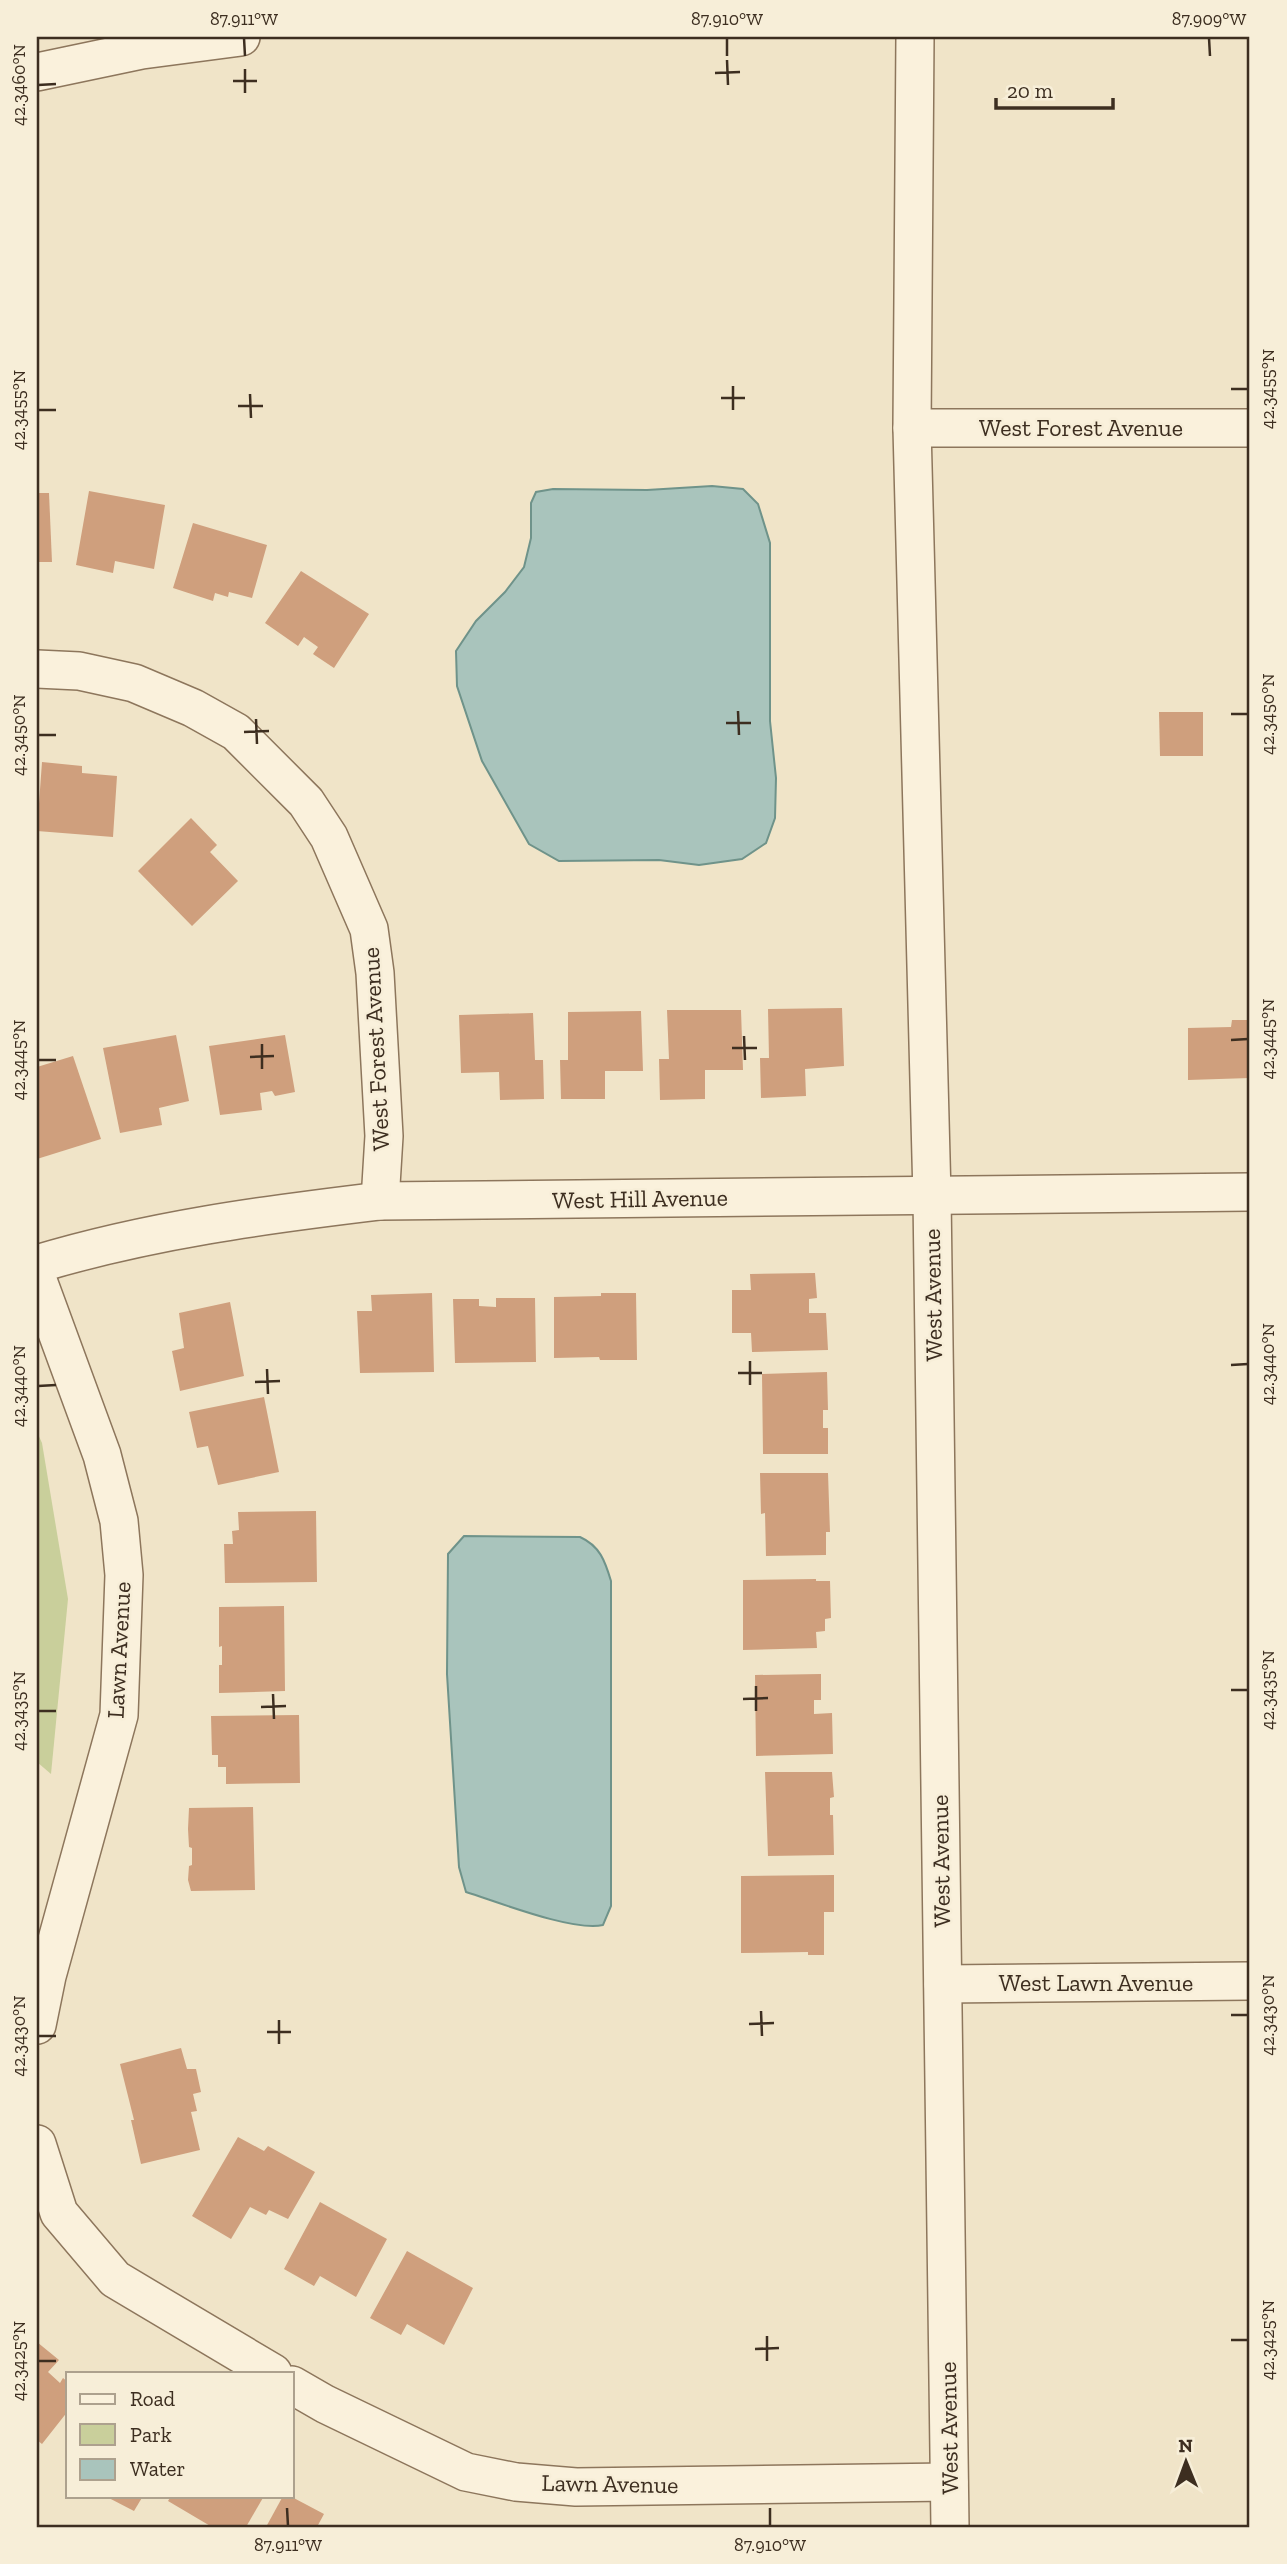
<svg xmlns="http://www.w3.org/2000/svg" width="1287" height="2564" viewBox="0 0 1287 2564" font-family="'Zilla Slab',serif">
<rect width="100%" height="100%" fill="#f0e4c8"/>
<!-- green -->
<polygon fill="#c9cf9b" points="37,1432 42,1443 68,1599 51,1774 37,1762"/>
<!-- water -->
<g fill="#a9c4bc" stroke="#6f938a" stroke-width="2">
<polygon points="712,486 743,489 758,504 770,543 770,721 776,778 775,818 766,843 742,859 699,865 659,860 559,861 529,844 482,761 457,686 456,651 476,621 505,592 524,567 531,538 531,503 536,492 553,489 647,490"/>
<path d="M464,1536l116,1c20,9 25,24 31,44v325l-8,19c-29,7 -105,-23 -137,-33l-7,-25 -12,-193 1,-120z"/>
</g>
<!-- building -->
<g fill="#cf9f7d">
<polygon points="89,491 165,505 154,569 115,561 113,573 76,565"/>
<polygon points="37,493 49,493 52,562 37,562"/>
<polygon points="193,523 267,545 252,598 229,592 228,597 215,593 213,601 173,588"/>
<polygon points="301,571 369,614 334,668 313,654 318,647 304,637 298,646 265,623"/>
<polygon points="1159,712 1203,712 1203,756 1160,756"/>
<polygon points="42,762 82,766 82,773 117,776 113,837 37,831"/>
<polygon points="191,818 217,845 210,852 238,881 192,926 138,871"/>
<polygon points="842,1008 844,1066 805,1069 806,1096 761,1098 760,1058 769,1058 768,1009"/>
<polygon points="667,1010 741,1010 743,1070 705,1070 705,1099 660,1100 659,1059 669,1059"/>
<polygon points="641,1011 643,1071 605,1071 605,1099 561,1099 560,1060 568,1060 568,1012"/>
<polygon points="533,1013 535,1060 543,1060 544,1099 500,1100 499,1072 461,1073 459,1015"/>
<polygon points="1232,1020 1250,1020 1250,1078 1188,1080 1188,1028 1231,1027"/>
<polygon points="176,1035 189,1101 159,1108 162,1125 120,1133 103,1048"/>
<polygon points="285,1035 295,1092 275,1096 272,1091 260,1093 262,1110 220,1115 209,1046"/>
<polygon points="73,1056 101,1139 37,1159 37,1067"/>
<polygon points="815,1273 817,1298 809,1299 809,1313 826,1313 828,1350 752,1352 751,1333 732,1333 732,1290 751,1290 750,1274"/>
<polygon points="432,1293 434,1372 360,1373 357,1311 372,1311 371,1295"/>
<polygon points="601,1293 636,1293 637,1360 600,1360 599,1357 554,1358 554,1297 601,1296"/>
<polygon points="496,1298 535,1298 536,1362 455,1363 453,1299 479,1299 479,1306 496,1307"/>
<polygon points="230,1302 244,1376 180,1391 172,1351 184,1348 179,1313"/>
<polygon points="827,1372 828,1410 823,1410 823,1428 828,1428 828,1454 763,1454 762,1374"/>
<polygon points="264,1397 279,1472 218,1485 208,1446 197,1448 189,1412"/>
<polygon points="760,1473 828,1473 830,1532 826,1532 826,1555 766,1556 765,1513 761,1514"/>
<polygon points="316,1511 317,1582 225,1583 224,1544 233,1544 232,1531 239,1530 238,1512"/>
<polygon points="816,1579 816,1581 830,1581 831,1618 825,1619 825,1631 816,1632 817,1648 743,1650 743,1580"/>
<polygon points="284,1606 285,1691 219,1693 219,1665 222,1665 222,1646 219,1647 219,1607"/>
<polygon points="821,1674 821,1700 814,1700 814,1714 832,1713 833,1754 756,1756 755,1675"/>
<polygon points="299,1715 300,1783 226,1784 226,1767 218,1767 218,1755 212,1755 211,1716"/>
<polygon points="765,1772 832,1772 834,1797 830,1798 830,1815 833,1815 834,1855 768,1856"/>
<polygon points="253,1807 255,1890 191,1891 188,1880 189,1866 192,1865 192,1848 189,1847 188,1829 189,1808"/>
<polygon points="834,1875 834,1912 824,1912 824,1955 808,1955 808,1952 741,1953 741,1876"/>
<polygon points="181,2048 187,2069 196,2069 201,2092 193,2094 197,2111 191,2112 200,2150 141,2164 131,2120 134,2120 120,2064"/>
<polygon points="238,2137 264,2151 268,2146 315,2172 288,2219 269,2210 266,2215 250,2207 231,2239 192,2216"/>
<polygon points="320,2202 387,2239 356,2297 320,2276 314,2286 284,2269"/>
<polygon points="407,2251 473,2288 444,2345 407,2324 401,2335 370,2318"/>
<polygon points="37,2342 59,2360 48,2372 60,2383 63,2378 68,2382 68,2411 42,2444 37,2440"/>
<polygon points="105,2496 143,2496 134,2511"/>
<polygon points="171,2496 264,2496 246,2527 212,2527 168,2501"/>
<polygon points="283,2496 290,2496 324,2514 317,2527 266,2527"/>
</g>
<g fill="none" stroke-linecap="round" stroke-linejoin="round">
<!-- minor casing -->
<g stroke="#8d765c" stroke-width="40">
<g id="minor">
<polyline points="915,37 912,428 932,1196 950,2527"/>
<polyline points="37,72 142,50 241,37"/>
<polyline points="912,428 1250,428"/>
<polyline points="37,669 79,671 134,683 193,708 236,732 306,802 329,837 369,929 375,973 384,1136 380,1201"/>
<path d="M37,1264c113,-34 226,-49 343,-63l870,-9"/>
<polyline points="37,1278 102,1455 119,1521 124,1575 119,1715 47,1976 37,2025"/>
<polyline points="943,1984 1250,1981"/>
<polyline points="37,2144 59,2213 115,2279 273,2373"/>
<polyline points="292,2385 325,2404 466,2472 516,2482 576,2487 949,2482"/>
</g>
</g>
<!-- minor -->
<use href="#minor" stroke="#faf1dc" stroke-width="37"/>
</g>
<!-- ticks -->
<path fill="none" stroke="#3d2e20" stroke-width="2.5" d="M244,38l1,18M727,38v18M1209,38l1,18M727,60l1,25M245,69v24M715,73l25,-1M233,81h24M38,85l18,-1M733,386v24M1231,389h17M250,394l1,24M721,398h24M238,406h25M38,410h18M738,711l1,24M1231,714h17M256,719l1,25M726,723h25M244,732l25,-1M38,735h18M744,1036l1,24M1231,1040l17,-1M262,1044v25M732,1048h25M250,1057l24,-1M38,1060h18M750,1361v24M1231,1365l17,-1M267,1369l1,25M738,1373h24M255,1382l25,-1M38,1386l18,-1M756,1686v25M1231,1690h17M273,1694l1,25M743,1699l25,-1M261,1707l25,-1M38,1711h18M761,2011l1,25M1231,2015h17M279,2020v24M749,2024l25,-1M267,2032h24M38,2036h18M767,2336v25M1231,2340h17M755,2349l24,-1M38,2361h18M287,2508l1,18M770,2508v18"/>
<g text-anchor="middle" stroke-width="5" stroke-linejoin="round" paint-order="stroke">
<!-- street labels -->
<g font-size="24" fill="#3d2e20" stroke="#f7eed8">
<text x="1081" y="436">West Forest Avenue</text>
<text transform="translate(376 1049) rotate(-93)" y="8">West Forest Avenue</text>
<text transform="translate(640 1199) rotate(-1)" y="8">West Hill Avenue</text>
<text transform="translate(933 1295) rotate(-91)" y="8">West Avenue</text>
<text transform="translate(119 1650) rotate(-87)" y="8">Lawn Avenue</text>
<text transform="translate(941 1861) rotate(-91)" y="8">West Avenue</text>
<text x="1096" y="1991">West Lawn Avenue</text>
<text transform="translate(949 2428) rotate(-91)" y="8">West Avenue</text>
<text transform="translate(610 2484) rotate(1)" y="8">Lawn Avenue</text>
</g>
</g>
<!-- border -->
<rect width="1287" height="2564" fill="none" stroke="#f7eed8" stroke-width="77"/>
<!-- legend -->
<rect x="66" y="2372" width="228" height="126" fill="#f7eed8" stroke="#ada18e" stroke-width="2"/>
<rect x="80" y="2394" width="35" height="10" fill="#faf1dc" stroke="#ada18e" stroke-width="2"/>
<text x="130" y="2406" font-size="21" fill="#3d2e20">Road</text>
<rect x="80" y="2424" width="35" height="21" fill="#c9cf9b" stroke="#ada18e" stroke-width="2"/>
<text x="130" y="2442" font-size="21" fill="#3d2e20">Park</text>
<rect x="80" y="2459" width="35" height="21" fill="#a9c4bc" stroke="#ada18e" stroke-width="2"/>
<text x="130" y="2476" font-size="21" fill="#3d2e20">Water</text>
<!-- north arrow -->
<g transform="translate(1186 2462) rotate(359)" stroke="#f7eed8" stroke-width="5" paint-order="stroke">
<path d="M0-5L12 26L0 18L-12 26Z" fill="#3d2e20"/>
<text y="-10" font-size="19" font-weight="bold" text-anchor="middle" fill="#3d2e20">N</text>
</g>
<!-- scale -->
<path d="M996 98v10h117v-10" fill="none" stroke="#3d2e20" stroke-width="3.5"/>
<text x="1007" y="98" font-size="21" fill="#3d2e20" stroke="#f7eed8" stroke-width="5" paint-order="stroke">20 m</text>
<rect x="38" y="38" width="1210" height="2488" fill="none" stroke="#3d2e20" stroke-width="2.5"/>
<g font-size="18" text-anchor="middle" fill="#3d2e20">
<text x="244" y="25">87.911°W</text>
<text x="727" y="25">87.910°W</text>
<text x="1209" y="25">87.909°W</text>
<text transform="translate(19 85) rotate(-90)" y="6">42.3460°N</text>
<text transform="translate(1268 389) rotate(-90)" y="6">42.3455°N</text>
<text transform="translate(19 410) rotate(-90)" y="6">42.3455°N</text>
<text transform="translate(1268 714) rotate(-90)" y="6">42.3450°N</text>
<text transform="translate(19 735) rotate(-90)" y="6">42.3450°N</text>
<text transform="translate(1268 1039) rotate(-90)" y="6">42.3445°N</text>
<text transform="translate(19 1060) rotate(-90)" y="6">42.3445°N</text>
<text transform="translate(1268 1364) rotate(-90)" y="6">42.3440°N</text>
<text transform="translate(19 1386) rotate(-90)" y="6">42.3440°N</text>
<text transform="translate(1268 1690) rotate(-90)" y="6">42.3435°N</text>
<text transform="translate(19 1711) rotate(-90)" y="6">42.3435°N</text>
<text transform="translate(1268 2015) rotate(-90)" y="6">42.3430°N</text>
<text transform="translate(19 2036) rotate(-90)" y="6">42.3430°N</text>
<text transform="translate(1268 2340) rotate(-90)" y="6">42.3425°N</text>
<text transform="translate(19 2361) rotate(-90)" y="6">42.3425°N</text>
<text x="288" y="2551">87.911°W</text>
<text x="770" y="2551">87.910°W</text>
</g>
</svg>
